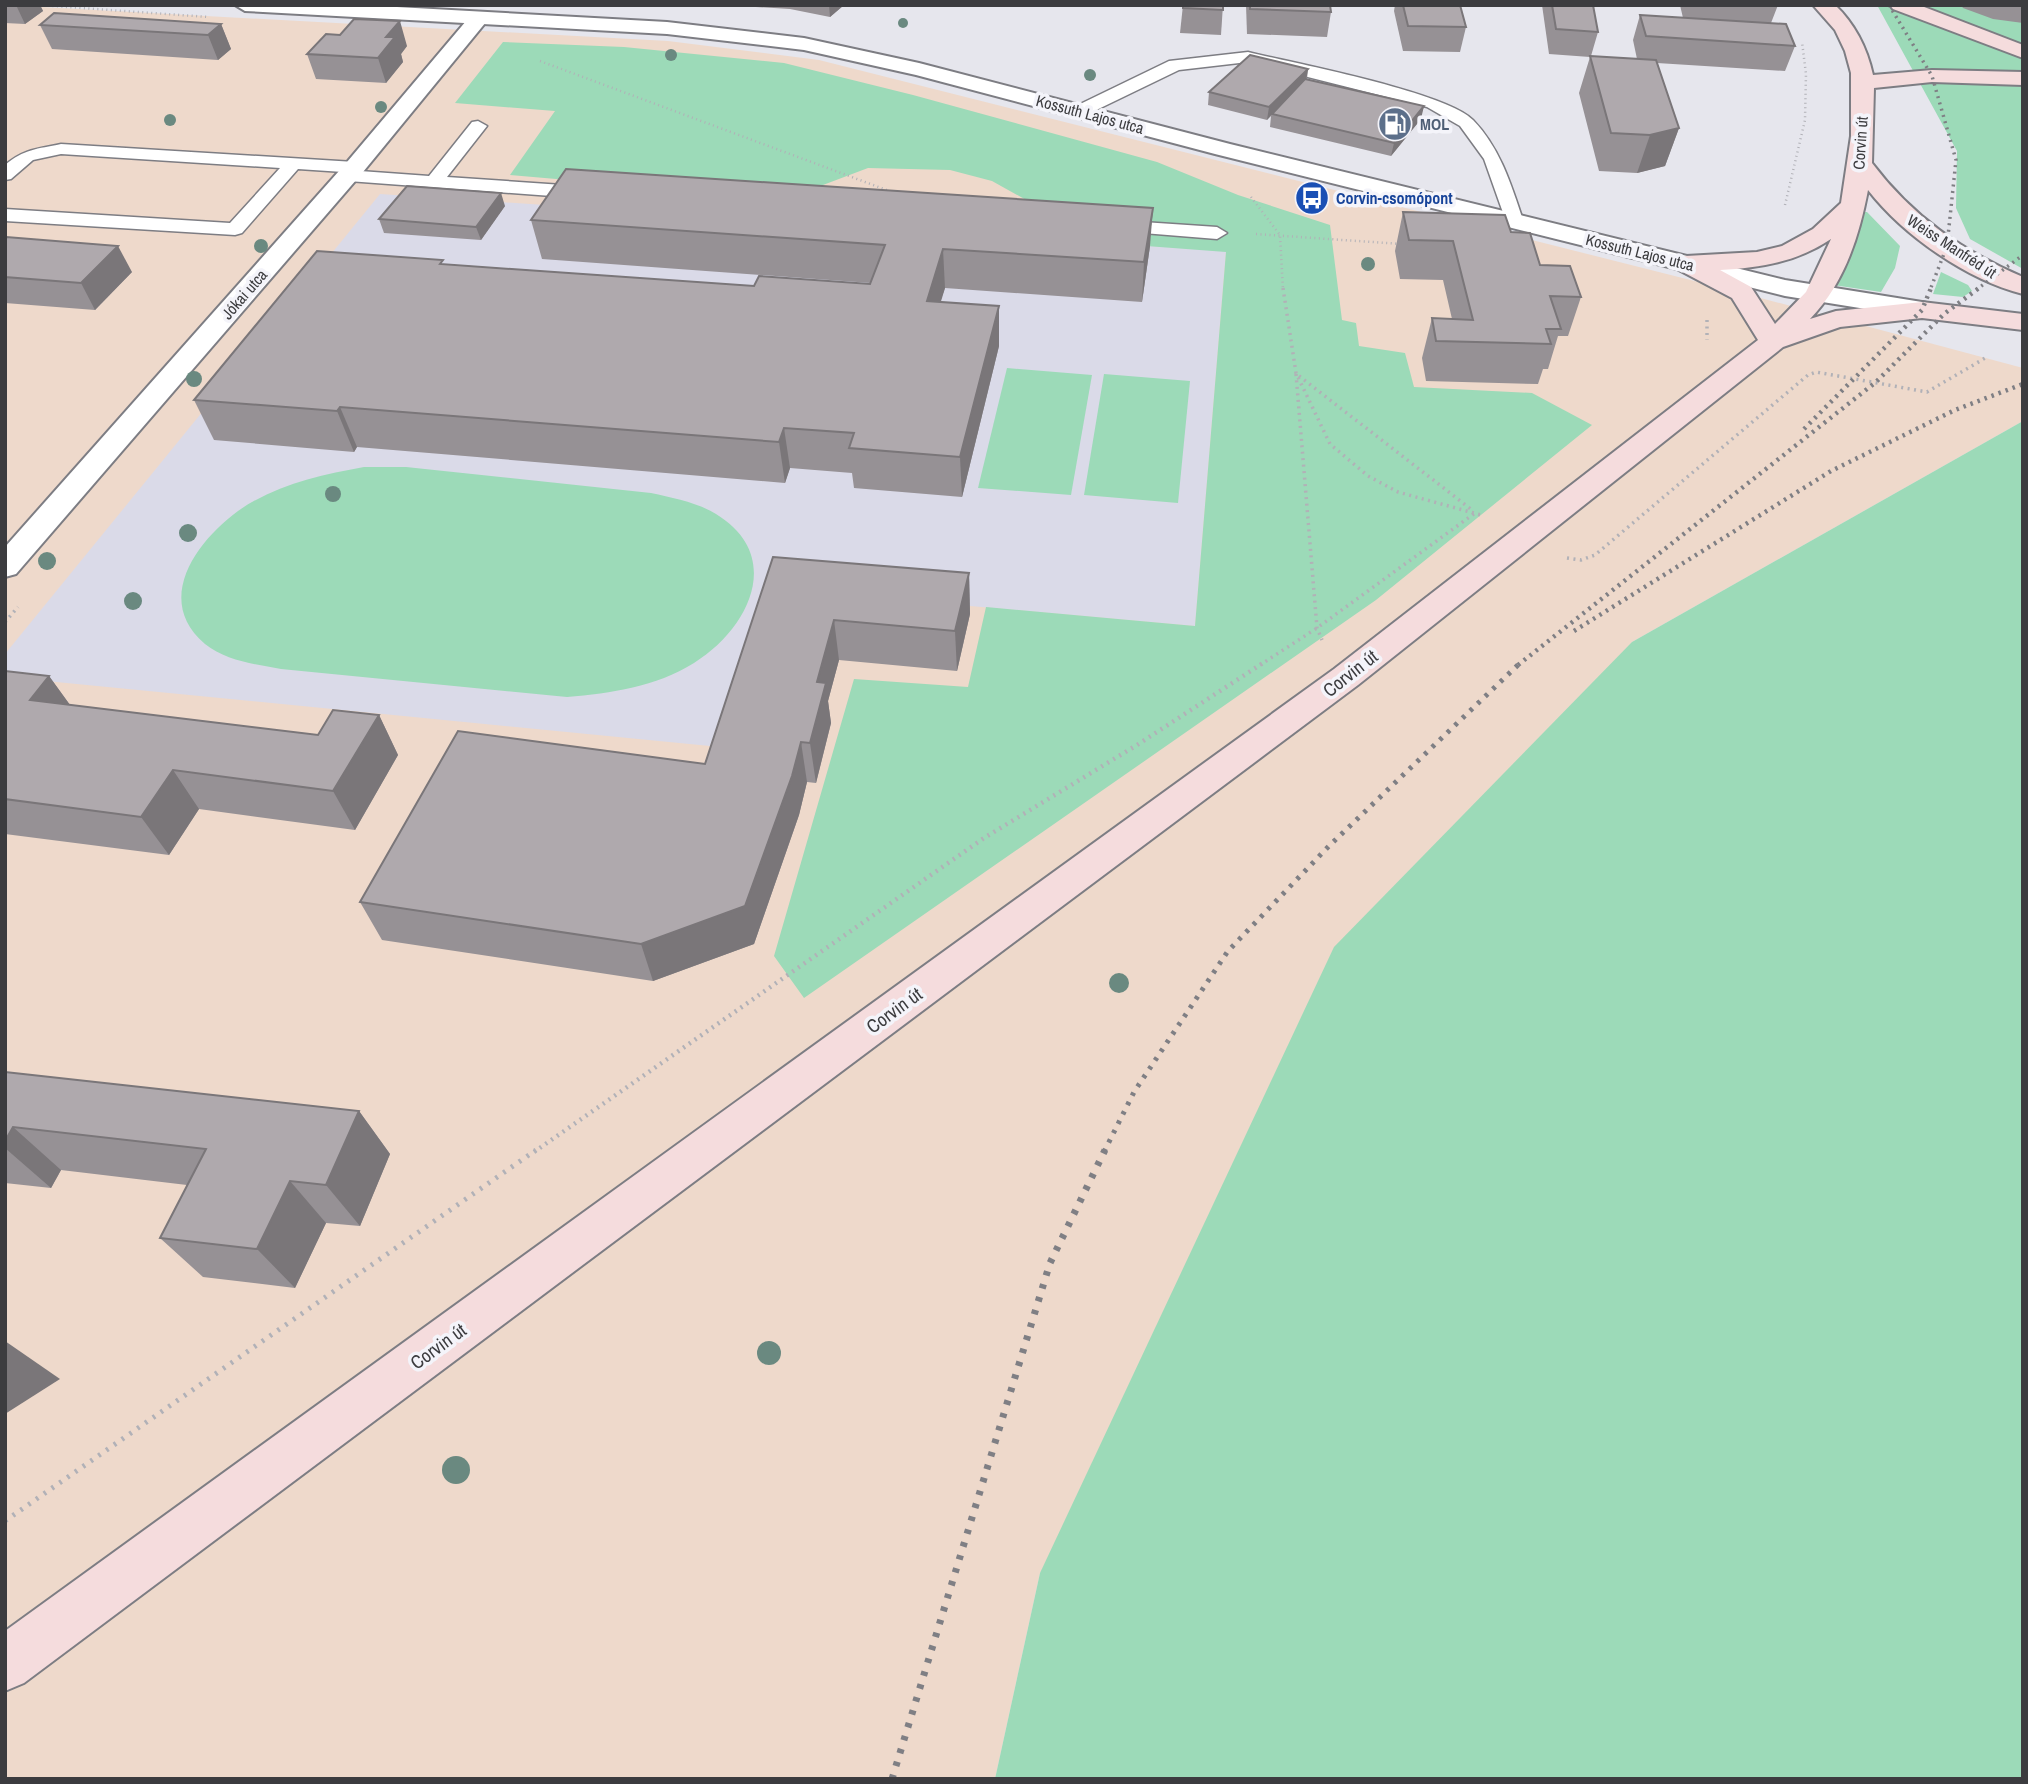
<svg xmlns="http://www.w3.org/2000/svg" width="2028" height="1784" viewBox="0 0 2028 1784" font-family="'Archivo Narrow',sans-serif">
<rect width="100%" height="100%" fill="#e6e6ed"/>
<!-- industrial -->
<polygon fill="#eed9cb" points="5,5 668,41 819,60 1742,293 2023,368 2023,421 1632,642 1040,1573 995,1779 5,1779"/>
<!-- built -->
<polygon fill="#dadae8" points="380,194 1226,251 1195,626 768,588 710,746 5,677 5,654"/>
<!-- green -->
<g fill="#9cdab8">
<polygon points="1877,5 1982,5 2023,19 2023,269 1970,239 1956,208 1957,151"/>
<polygon points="503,42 624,47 784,63 913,95 1157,162 1238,195 1330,225 1342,320 1356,323 1359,346 1405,353 1414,387 1532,393 1592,425 1376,600 804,998 774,956 854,679 968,687 986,607 1195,626 1226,252 1133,245 1080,230 992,181 950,170 868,168 823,185 821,202 510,175 555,111 455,103"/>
<polygon points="1864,212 1867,212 1900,246 1895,268 1881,292 1833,285 1847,260"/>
<polygon points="1941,272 1968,285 1972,291 1963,297 1933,294"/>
<polygon points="1007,368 1092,375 1071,495 978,488"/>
<polygon points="1104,374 1190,381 1178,503 1084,495"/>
<polygon points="2023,421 2023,1779 995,1779 1040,1573 1334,947 1632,642"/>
<path d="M364,467h42l245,26c22,5 45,9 65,21 69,42 33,115 -22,149 -39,24 -82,30 -127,34l-286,-28c-26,-5 -55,-8 -76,-25 -52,-44 -8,-103 33,-133 37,-26 82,-36 126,-44z"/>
</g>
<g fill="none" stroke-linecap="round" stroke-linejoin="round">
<!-- service casing -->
<g stroke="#7d7d83" stroke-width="3">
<g id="service">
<path d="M1248,52c45,11 198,40 225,68 27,28 38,64 50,100l-2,4h-14l-23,-65 -24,-33 -33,-19 -179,-45 -69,8 -93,45 -6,1 -9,-5 3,-4 95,-46z"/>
<path d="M478,121l9,5 -40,51 145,10 9,6 -9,6 -244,-18 -9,-5 4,-4 -45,-3 -56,64 -7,2 -230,-14v-12l225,14 50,-55 -219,-14 -28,6 -22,19 -6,1v-15c19,-16 32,-16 56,-21l294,18 9,5 -4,4 69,5 43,-54z"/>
<polygon points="1113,220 1217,227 1227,233 1217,239 1106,230 1103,226 1106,222"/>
</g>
</g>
<!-- minor casing -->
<g stroke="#7d7d83" stroke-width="4">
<polygon id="minor" points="479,12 486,14 489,18 486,22 363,172 16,574 5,577 5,547 347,162 472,14"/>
</g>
<!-- tertiary casing -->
<g stroke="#7d7d83" stroke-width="4">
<polygon id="tertiary" points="235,5 361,5 667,22 804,38 919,63 1230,144 1785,280 1922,302 1931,304 1935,310 1931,316 1922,318 1785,296 1215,154 916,75 804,50 667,34 245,11"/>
</g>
<!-- secondary casing -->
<g stroke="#7d7d83" stroke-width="4">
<g id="secondary">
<path d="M1813,5h22c20,19 32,43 38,70l59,-5 91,2v13l-91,-3 -58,6 -2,75c40,53 90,88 151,114v17c-56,-14 -120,-59 -155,-104 -9,47 -24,94 -58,129l26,-8 86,-9 101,12v16l-101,-12 -82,9 -57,20 -425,338 -1334,998 -19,8v-60l1329,-962 424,-329 -26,-42 -55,-29 -4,-5 4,-5 9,-3 71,-4 25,-6 31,-17 28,-26 10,-67v-63l-6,-22 -10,-21zM1831,239l-25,53 -31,32 -24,-37 -31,-17c40,-2 77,-8 111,-31z"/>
<polygon points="1890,5 1919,5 2023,45 2023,58 1893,9"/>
</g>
</g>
<!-- path-far3 -->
<g stroke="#b1b1b7" stroke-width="2.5" stroke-dasharray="1 3.5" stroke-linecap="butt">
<polyline points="39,5 209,17"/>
<polyline points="540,61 892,192"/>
<polyline points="1251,197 1280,235 1283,290"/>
<polyline points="1785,205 1805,120 1806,74 1802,42"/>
<polyline points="1256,234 1401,244"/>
</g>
<!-- path-far2 -->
<g stroke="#b1b1b7" stroke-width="3.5" stroke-dasharray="2 4.5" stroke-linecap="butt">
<polyline points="1283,288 1296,373 1330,444 1368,476 1398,492 1481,515"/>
<polyline points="1707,320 1707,340"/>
<polyline points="1296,374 1317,628 1322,640"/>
<polyline points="1299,376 1472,510"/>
<polyline points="1567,558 1581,560 1595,555 1808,375 1816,372 1927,392 1987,357"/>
<polyline points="5,622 18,607"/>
<polyline points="1260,665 1317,628 1475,513"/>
</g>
<!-- path-far1 -->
<polyline stroke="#b1b1b7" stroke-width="4.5" stroke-dasharray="2 5" stroke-linecap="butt" points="534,1152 984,838 1137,745 1263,663"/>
<!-- path -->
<polyline stroke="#b1b1b7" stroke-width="5" stroke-dasharray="2.5 7" stroke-linecap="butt" points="5,1521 536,1150"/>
<!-- service -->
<use href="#service" fill="#fff" fill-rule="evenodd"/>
<!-- minor -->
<use href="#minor" fill="#fff" fill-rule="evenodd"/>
<!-- tertiary -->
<use href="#tertiary" fill="#fff" fill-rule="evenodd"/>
<!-- secondary -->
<use href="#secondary" fill="#f5dcdd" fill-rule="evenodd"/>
<!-- rail-far3 -->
<g stroke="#7f7f84" stroke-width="3.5" stroke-dasharray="2 4.5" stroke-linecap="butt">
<polyline points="1889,5 1932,76 1956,160 1947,246 1930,290"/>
<polyline points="1976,290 2023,255"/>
</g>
<!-- rail-far2 -->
<g stroke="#7f7f84" stroke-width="4.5" stroke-dasharray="2.5 5" stroke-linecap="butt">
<polyline points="1804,429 1922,310 1931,288"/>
<polyline points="1574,631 1831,471 1955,410 2023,384"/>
<polyline points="1518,665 1876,382 1944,314 1979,288"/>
</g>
<!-- rail-far1 -->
<polyline stroke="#7f7f84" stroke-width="5" stroke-dasharray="3.5 7" stroke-linecap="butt" points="1104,1152 1134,1092 1228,951 1329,846 1520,663"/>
<!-- rail -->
<polyline stroke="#7f7f84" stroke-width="7" stroke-dasharray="4.5 9" stroke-linecap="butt" points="892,1779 1050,1263 1105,1150"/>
</g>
<!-- trees -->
<g fill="#6a8980">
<circle cx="903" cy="23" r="5"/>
<circle cx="671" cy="55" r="6"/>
<circle cx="1090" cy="75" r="6"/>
<circle cx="381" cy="107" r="6"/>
<circle cx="170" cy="120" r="6"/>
<circle cx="261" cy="246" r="7"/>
<circle cx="1368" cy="264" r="7"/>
<circle cx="194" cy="379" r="8"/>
<circle cx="333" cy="494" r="8"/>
<circle cx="188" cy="533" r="9"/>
<circle cx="47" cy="561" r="9"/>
<circle cx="133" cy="601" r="9"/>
<circle cx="1119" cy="983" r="10"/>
<circle cx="769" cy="1353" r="12"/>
<circle cx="456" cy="1470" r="14"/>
</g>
<!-- wall -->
<g fill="#969195">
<polygon points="5,5 40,5 43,11 25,24 5,23"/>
<polygon points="724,5 844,5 830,17 790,9"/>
<polygon points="1183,5 1223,5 1221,35 1180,33"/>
<polygon points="1246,5 1330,5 1331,12 1327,37 1247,34"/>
<polygon points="1395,5 1460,5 1466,27 1460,52 1403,51 1394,11"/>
<polygon points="1542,5 1593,5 1598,32 1591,56 1637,59 1633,40 1640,15 1683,18 1680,5 1778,5 1771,23 1795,46 1785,71 1657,63 1679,128 1665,166 1637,173 1599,171 1579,93 1590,57 1549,54"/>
<polygon points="1961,5 2023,5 2023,23 1993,19 1963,8"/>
<polygon points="221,24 231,49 218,60 52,49 40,25"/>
<polygon points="407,46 401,54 403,62 386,83 316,79 307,54"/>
<polygon points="1308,69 1307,79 1421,119 1391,156 1270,127 1271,116 1267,120 1208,105 1209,92"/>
<polygon points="505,206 481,240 384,233 379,219"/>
<polygon points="1403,212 1511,232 1540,265 1581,297 1568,336 1558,336 1548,369 1543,369 1538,384 1426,381 1422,358 1432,318 1452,319 1443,280 1400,279 1395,251"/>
<polygon points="531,220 1150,246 1142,302 945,288 940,302 999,306 999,346 962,497 854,488 852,473 790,468 785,483 357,447 354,452 214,440 194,400 444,264 754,286 870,284 871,283 542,259"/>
<polygon points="5,238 132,272 95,310 5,303"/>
<polygon points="773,557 969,573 970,614 957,671 839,660 828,701 831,723 816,783 807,782 799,815 754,944 653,981 382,940 360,902 705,764"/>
<polygon points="5,671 49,676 70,705 318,735 379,715 398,755 355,830 199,809 169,855 5,834"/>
<polygon points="5,1072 359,1111 390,1154 360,1226 326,1223 295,1288 203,1277 160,1238 187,1185 61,1170 51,1188 5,1183"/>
</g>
<!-- shaded-wall -->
<g fill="#7a7679">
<polygon points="16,5 40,5 43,11 25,24"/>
<polygon points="829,5 844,5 830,17"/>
<polygon points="400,21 407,46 401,54 403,62 386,83 378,58 386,37"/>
<polygon points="221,24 231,49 218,60 208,35"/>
<polygon points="1308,69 1306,81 1272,114 1267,120 1269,107"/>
<polygon points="1424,106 1421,119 1391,156 1394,143"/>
<polygon points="1679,128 1665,166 1637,173 1650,135"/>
<polygon points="501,193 505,206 481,240 476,227"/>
<polygon points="1153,208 1150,246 1142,302 1144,262"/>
<polygon points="118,246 132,272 95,310 81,283"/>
<polygon points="943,249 945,288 929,341 927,301"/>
<polygon points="999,306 999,346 962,497 960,457"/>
<polygon points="340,407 357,447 354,452 337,411"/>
<polygon points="784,428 790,468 785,483 779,442"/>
<polygon points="969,573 970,614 957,671 955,631"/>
<polygon points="834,620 839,660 828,701 831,723 816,783 810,743 817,682"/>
<polygon points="49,676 78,716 30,700"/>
<polygon points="379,715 398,755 355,830 333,791"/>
<polygon points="801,742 807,782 799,815 754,944 653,981 641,944"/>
<polygon points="173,770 199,809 169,855 141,817"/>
<polygon points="359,1111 390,1154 360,1226 326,1185"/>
<polygon points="13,1127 61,1170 51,1188 5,1148 5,1141"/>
<polygon points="290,1181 326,1223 295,1288 257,1249"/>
<polygon points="5,1341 60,1379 5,1414"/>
</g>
<!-- building -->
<g fill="#afa9ad" stroke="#7a7679" stroke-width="2">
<polygon points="1183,5 1223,5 1223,10 1183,8"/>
<polygon points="1250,5 1330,5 1331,12 1250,9"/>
<polygon points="1403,5 1460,5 1466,27 1408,26"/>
<polygon points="1552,5 1593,5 1598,32 1556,29"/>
<polygon points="54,13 221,24 208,35 40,25"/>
<polygon points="1640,15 1786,24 1795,46 1646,36"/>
<polygon points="354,19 400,21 386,37 395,37 378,58 307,54 326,34 340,35"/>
<polygon points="1250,55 1308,69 1269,107 1209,92"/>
<polygon points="1590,56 1656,60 1679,128 1650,135 1611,133"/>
<polygon points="1305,79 1424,106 1394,143 1272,114"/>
<polygon points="566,169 1153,208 1144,262 943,249 927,301 999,306 960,457 849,448 854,433 784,428 779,442 340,407 337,411 194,400 317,251 443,260 440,264 754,286 759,276 870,284 885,245 531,220"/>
<polygon points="407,186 501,193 476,227 379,219"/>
<polygon points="1403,212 1505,215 1511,232 1530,233 1540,265 1570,266 1581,297 1550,296 1561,329 1546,329 1551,344 1436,341 1432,318 1473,320 1453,241 1409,240"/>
<polygon points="6,237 118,246 81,283 5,277"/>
<polygon points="773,557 969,573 955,631 834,620 817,682 826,683 810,743 801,742 792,776 745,906 641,944 360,902 458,731 705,764"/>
<polygon points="5,671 49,676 30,700 318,735 333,710 379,715 333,791 173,770 141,817 5,799"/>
<polygon points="5,1072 359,1111 326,1185 290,1181 257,1249 160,1238 206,1149 13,1127 5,1141"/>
</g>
<!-- icons -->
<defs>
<g id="fuel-disc" transform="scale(1.75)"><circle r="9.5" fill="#5c6f8a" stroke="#f4f4fa"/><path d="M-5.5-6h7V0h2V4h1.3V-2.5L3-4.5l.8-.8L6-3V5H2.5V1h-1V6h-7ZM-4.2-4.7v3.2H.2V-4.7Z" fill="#fff"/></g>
<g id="bus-disc" transform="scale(1.75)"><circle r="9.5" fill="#1a4fb4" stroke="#f4f4fa"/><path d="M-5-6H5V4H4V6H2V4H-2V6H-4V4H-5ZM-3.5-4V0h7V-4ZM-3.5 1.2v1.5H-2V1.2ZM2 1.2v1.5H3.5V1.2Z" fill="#fff"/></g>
</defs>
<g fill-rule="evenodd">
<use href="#fuel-disc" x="1395" y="124"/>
<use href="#bus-disc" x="1312" y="198"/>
</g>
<g text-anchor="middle" stroke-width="7" stroke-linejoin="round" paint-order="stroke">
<!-- far-street labels -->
<g font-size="16" fill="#3c3c3f" stroke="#f4f4fa">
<text transform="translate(1090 114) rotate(15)" y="6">Kossuth Lajos utca</text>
<text transform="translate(1860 143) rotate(-86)" y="6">Corvin út</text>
<text transform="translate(1952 246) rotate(33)" y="6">Weiss Manfréd út</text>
<text transform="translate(1640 252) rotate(14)" y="6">Kossuth Lajos utca</text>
<text transform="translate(244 294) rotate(-49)" y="6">Jókai utca</text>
</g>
<!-- far-service labels -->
<g font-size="16" font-weight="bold" fill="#4e5e75" stroke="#f4f4fa" text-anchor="start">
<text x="1420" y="130">MOL</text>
</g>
<!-- far-transit labels -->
<g font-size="16" font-weight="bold" fill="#164399" stroke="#f4f4fa" text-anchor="start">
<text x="1336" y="204">Corvin-csomópont</text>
</g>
<!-- street labels -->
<g font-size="19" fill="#3c3c3f" stroke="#f4f4fa">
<text transform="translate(1350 673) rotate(-38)" y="7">Corvin út</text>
<text transform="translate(894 1010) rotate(-36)" y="7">Corvin út</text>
<text transform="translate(438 1346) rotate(-36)" y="7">Corvin út</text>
</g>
</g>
<!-- border -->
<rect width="2028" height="1784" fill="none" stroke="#3c3c3f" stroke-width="14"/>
</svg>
